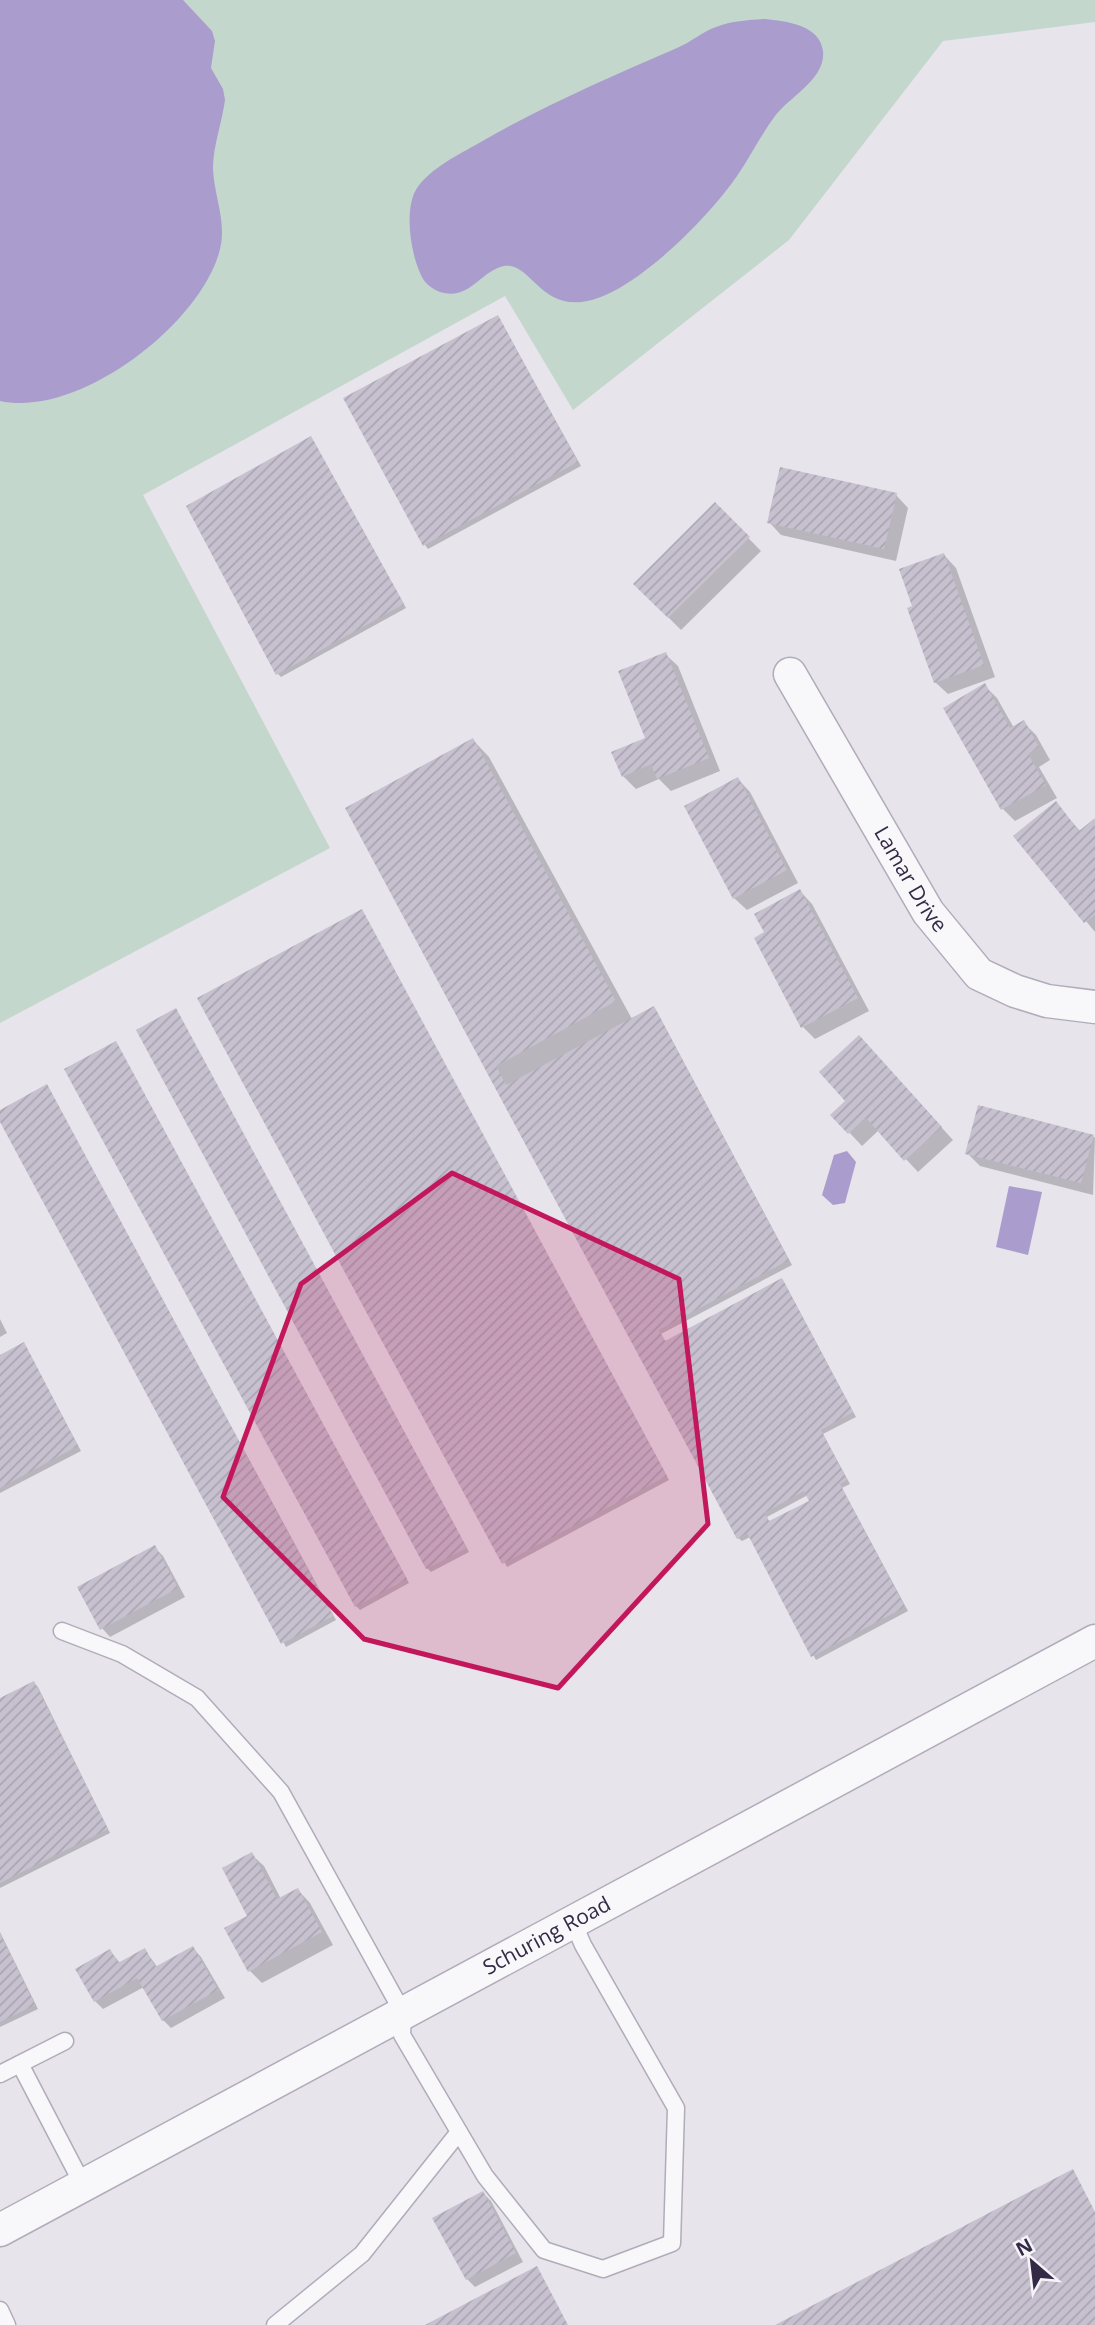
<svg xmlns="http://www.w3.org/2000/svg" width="1095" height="2325" viewBox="0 0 1095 2325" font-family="'Open Sans',sans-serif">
<defs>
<pattern id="building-hatch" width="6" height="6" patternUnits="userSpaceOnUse" patternTransform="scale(1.75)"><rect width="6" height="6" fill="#c6c0cf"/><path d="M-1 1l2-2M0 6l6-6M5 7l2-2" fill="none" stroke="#aba5b3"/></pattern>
</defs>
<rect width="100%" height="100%" fill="#e7e4ec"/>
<!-- park -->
<polygon fill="#c4d7cd" points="0,0 1095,0 1095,22 943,41 789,240 573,410 505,296 143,495 330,848 0,1023"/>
<!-- water -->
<g fill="#aa9dce">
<path d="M0,0h183l29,31 3,10 -4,27 12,21 2,11c-3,23 -12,46 -12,68 1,30 15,55 6,85 -21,73 -141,165 -219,148z"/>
<path d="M765,19c21,2 55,6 58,32 3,28 -34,46 -48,65 -14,19 -25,41 -38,60 -27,39 -83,95 -125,116 -70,35 -77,-31 -108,-26 -24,5 -34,35 -64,26 -6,-2 -13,-7 -17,-13 -12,-21 -20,-70 -6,-91 14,-20 41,-33 62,-45 64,-37 131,-66 198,-95 14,-6 25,-16 39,-21 16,-6 32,-7 49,-8z"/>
<polygon points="847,1151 856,1162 845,1203 833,1205 822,1195 834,1155"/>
<polygon points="1009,1186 1042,1192 1028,1255 996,1247"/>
</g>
<!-- shadow -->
<g fill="#0003" fill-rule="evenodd">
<polygon points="498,317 581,466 428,549 425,545"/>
<polygon points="314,442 406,608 281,677 277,673"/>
<polygon points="896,495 908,508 896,561 781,535 769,522"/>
<polygon points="715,504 761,551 681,630 635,584"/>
<polygon points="944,555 956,568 995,677 948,694 935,682"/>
<polygon points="665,654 678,666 720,771 671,791 659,779 636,789 623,776 647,739"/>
<polygon points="985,686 997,698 1014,728 1023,722 1036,735 1050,760 1039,767 1057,798 1015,821 1003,809"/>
<path d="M473,740l16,17 143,262 25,-7 135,253 -131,69 5,8 119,-58 71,133 -33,17 27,50 -8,4 66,123 -92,49 -66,-123 -8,4 -4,-3 -391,-729zM808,1495l3,6 -41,22 -3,-6z"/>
<polygon points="738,779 750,792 798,883 747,910 734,898"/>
<polygon points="1056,804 1081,832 1095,820 1095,932 1016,836"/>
<polygon points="800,891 812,904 869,1011 815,1039 803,1027 766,933"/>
<polygon points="362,911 669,1480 507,1567 200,999"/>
<polygon points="176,1010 469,1552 431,1572 427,1568"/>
<polygon points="116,1043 409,1583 360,1610 356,1606"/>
<polygon points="871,1050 953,1140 918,1172 879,1130 862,1146 833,1115 847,1101"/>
<polygon points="47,1086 336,1620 286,1647 0,1118 0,1112"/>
<polygon points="1093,1136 1095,1138 1093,1195 980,1166 967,1153"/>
<polygon points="0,1319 7,1333 0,1337"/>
<polygon points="24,1344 81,1451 0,1493 0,1357"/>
<polygon points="155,1548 163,1556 185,1597 110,1637 102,1628"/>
<polygon points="34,1683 38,1687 110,1833 0,1888 0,1700"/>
<polygon points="251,1854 264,1866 281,1899 298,1890 310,1903 333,1945 262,1983 250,1971"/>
<polygon points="0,1932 38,2009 0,2027"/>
<polygon points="193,1948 201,1957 225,1998 171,2028 163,2020 144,1987 103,2009 95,2001 110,1951 121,1964 145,1950 158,1968"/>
<polygon points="483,2193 491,2201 523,2262 475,2287 467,2279"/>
</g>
<!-- building -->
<g fill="url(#building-hatch)" fill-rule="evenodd">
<polygon points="498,315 578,462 423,546 343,398"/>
<polygon points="311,436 404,604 276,675 186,506"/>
<polygon points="780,467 897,493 884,549 767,523"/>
<polygon points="715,502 750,537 668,618 633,584"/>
<polygon points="944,553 984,665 934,683 907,608 912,606 899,569"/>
<polygon points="666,652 709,758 657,779 651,764 622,777 611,752 645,738 618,671"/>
<polygon points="985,683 1010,728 1024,720 1039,747 1028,754 1046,785 1001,810 943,708"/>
<path d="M473,738l143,263 -120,65 10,19 148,-79 135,254 -130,70 6,11 117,-63 71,134 -32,18 26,50 -7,4 65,123 -94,50 -64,-124 -10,6 -392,-731zM804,1491l5,10 -40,20 -5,-8z"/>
<polygon points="738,777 787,870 733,899 684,806"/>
<polygon points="1056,801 1079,831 1095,818 1095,915 1084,923 1013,836"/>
<polygon points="800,889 858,998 801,1028 754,938 764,932 754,914"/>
<polygon points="362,909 667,1476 502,1564 197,998"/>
<polygon points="176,1008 467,1548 426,1569 136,1030"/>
<polygon points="859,1035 942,1127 904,1161 866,1118 848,1134 830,1115 845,1101 819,1072"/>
<polygon points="116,1041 407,1579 355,1607 64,1069"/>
<polygon points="47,1084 333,1616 281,1644 0,1122 0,1110"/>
<polygon points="978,1105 1094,1135 1081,1183 965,1154"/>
<polygon points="24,1342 78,1446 0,1488 0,1355"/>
<polygon points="155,1545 178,1588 100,1630 77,1587"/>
<polygon points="34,1681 108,1829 0,1883 0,1698"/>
<polygon points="252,1852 277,1899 298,1888 322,1932 248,1972 224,1928 247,1916 222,1868"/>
<polygon points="0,1933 35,2005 0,2022"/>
<polygon points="193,1946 218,1990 162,2021 137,1978 94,2002 75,1969 110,1949 118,1963 145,1948 155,1967"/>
<polygon points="1073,2169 1095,2212 1095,2325 775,2325"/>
<polygon points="483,2191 516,2253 466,2280 432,2218"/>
<polygon points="537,2266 568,2325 425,2325"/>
</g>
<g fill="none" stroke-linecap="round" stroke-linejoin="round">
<!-- lane casing -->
<g stroke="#b1acba" stroke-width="19">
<g id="lane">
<polyline points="62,1631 122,1654 197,1698 281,1792 403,2013 402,2035 485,2176 544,2250 603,2269 672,2243 676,2108 583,1945 573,1922"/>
<polyline points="20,2064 83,2185"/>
<polyline points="0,2074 65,2041"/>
<polyline points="0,2310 7,2325"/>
<polyline points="275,2325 362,2254 459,2132"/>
</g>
</g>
<!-- street casing -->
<g stroke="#b1acba" stroke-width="35">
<g id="street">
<path id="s1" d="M790,674l138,238 51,62 36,17 32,10 48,6"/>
<path id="s2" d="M0,2230l1095,-589"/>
</g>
</g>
<!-- lane -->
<use href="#lane" stroke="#f8f7fa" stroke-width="16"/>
<!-- street -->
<use href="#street" stroke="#f8f7fa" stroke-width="32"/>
</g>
<!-- marked area -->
<path fill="#c2185b" fill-opacity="0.2" stroke="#c2185b" stroke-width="5" stroke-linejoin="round" d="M452,1173l227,106 29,245 -150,164 -194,-49 -141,-142 78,-213z"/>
<g text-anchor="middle" stroke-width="5" stroke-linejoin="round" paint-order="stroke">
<!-- street labels -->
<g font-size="21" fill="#342a46" stroke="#f5f4f9">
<text dy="7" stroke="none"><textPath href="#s1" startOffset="238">Lamar Drive</textPath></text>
<text dy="7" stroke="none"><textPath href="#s2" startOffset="621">Schuring Road</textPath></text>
</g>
</g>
<!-- north arrow -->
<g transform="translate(1032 2262) rotate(332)" stroke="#f5f4f9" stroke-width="5" paint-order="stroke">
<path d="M0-5L12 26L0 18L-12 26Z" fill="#342a46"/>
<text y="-10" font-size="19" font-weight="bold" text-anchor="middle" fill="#342a46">N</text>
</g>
</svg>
